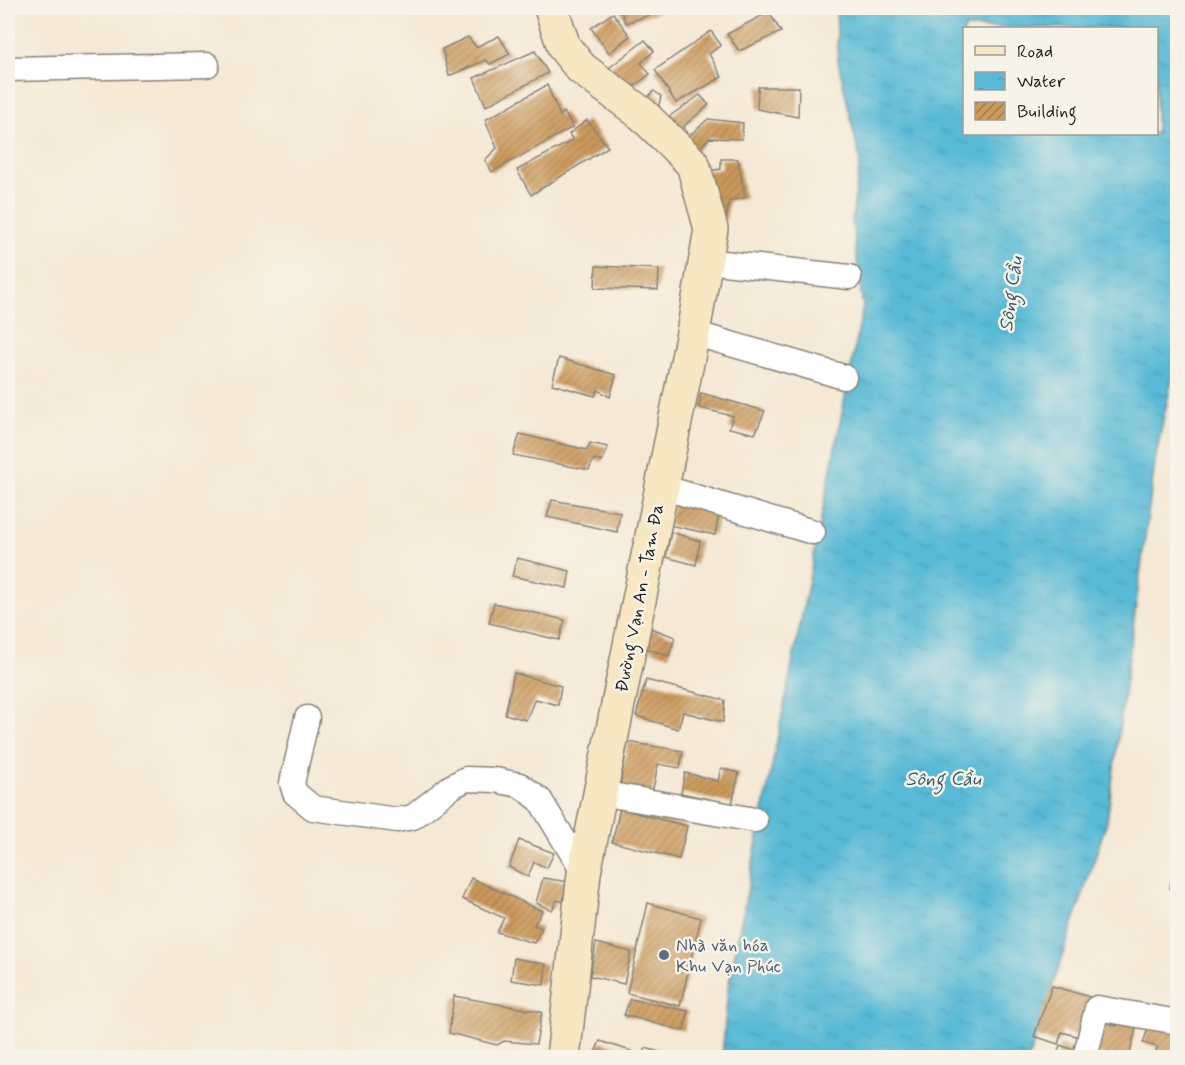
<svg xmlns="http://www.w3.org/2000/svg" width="1185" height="1065" viewBox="0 0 1185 1065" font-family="Mynerve,sans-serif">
<defs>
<pattern id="water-ripples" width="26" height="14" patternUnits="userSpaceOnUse" patternTransform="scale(1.5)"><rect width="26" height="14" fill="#58bad6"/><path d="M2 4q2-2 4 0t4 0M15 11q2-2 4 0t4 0" fill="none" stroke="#4c9fb7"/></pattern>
<pattern id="building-hatch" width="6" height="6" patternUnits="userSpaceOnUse" patternTransform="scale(1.5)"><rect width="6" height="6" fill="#cc9a5b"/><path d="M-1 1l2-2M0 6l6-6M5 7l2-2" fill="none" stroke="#a57d4a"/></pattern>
</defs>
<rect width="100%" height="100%" fill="#f7f3e8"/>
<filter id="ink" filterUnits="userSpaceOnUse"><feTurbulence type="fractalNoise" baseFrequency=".0167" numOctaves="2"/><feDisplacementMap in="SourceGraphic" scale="12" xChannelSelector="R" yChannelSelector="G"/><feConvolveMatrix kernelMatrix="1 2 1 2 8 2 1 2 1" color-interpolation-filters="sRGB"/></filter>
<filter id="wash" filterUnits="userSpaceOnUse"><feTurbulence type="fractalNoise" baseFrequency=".008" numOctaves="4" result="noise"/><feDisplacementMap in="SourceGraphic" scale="24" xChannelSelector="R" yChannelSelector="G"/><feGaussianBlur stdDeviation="1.35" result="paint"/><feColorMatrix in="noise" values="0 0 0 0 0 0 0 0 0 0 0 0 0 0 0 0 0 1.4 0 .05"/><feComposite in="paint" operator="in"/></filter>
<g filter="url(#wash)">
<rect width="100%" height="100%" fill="#f5e8d4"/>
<!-- water -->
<path fill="url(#water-ripples)" stroke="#3a6b79" stroke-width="1.5" fill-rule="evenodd" d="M836,8h341v346l-21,101 -49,366 -78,236 -307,1 6,-70 135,-681 -11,-87 8,-60 -22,-99zM964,28h192v106h-192z"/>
<g id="blocks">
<!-- building -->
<g fill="url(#building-hatch)">
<polygon points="619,8 670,8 626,23"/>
<polygon points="769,12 781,32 739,51 727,34"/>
<polygon points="613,13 630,36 609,53 591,28"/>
<polygon points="711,31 721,45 709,54 722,77 676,103 655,70"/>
<polygon points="499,36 510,54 490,64 486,60 449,76 442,49 468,37 476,47"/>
<polygon points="645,40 654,51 641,63 650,74 630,89 609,68"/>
<polygon points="535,51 548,73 486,106 474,78"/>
<polygon points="547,85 560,116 564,112 573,127 492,172 485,160 497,148 485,120"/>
<polygon points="758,87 799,87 798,117 757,109"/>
<polygon points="654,91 661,96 659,105 664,120 700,95 709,105 684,126 688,137 708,119 743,123 742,139 709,138 692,156 639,106"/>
<polygon points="587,120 608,147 531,195 517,170 573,140 569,134"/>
<polygon points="721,159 738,159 745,198 729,201 726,220 709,215 701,172 721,169"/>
<polygon points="596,266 659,269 658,290 595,288"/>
<polygon points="559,358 616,375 610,397 598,390 595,396 552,384"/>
<polygon points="701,393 765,411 755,434 729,428 733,416 699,408"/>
<polygon points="520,434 587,450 590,443 608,447 602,462 594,459 589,470 513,455"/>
<polygon points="675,496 720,508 715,535 669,525"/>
<polygon points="552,500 620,512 617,532 547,517"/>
<polygon points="671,532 700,541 696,565 666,557"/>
<polygon points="517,558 570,571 567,588 512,576"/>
<polygon points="494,603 565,620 559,640 489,623"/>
<polygon points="648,627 675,637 669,656 644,648"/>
<polygon points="514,673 561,686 558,705 535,699 526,720 505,714"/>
<polygon points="646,680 725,700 723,722 683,712 678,729 636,716"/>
<polygon points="628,742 683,751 680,768 658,764 651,799 619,790"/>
<polygon points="721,768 739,773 732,804 681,793 685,773 718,781"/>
<polygon points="620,809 687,826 679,859 612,842"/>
<polygon points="519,840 554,853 547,868 534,862 528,877 509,867"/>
<polygon points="1174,864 1178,865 1178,889 1170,888"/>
<polygon points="471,878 542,911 534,925 542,928 534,943 497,932 504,918 462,899"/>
<polygon points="543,878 569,882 564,902 557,900 552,910 536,903"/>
<polygon points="648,903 701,918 680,1006 627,993"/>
<polygon points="596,943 631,952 624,984 590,976"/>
<polygon points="514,958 546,964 544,985 511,980"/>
<polygon points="1052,986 1097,999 1087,1039 1062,1032 1058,1044 1034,1036"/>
<polygon points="454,996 542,1012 536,1044 504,1041 497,1045 449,1033"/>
<polygon points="630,999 688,1011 684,1031 624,1015"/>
<polygon points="1120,1017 1137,1023 1129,1058 1112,1058 1093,1053 1101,1021 1117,1026"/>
<polygon points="1149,1026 1178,1032 1174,1058 1155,1058 1157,1047 1143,1043"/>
<polygon points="600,1041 643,1055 646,1048 678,1058 602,1058 594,1055"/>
<polygon points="1060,1045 1077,1051 1075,1058 1056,1058"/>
</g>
</g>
</g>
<g filter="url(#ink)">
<use href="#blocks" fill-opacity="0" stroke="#888278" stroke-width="1.5"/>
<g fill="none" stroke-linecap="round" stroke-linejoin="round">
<!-- street casing -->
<g stroke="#888278" stroke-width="27">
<g id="street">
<polyline points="8,69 207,65"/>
<polyline points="706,261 849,277"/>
<polyline points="693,333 844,377"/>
<polyline points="662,487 813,532"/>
<polyline points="307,718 292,783 295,793 313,808 397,820 413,817 451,787 466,779 495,780 520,785 540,800 584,873"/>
<polyline points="600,793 755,820"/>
<polyline points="1085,1058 1097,1008 1178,1022"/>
</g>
</g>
<!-- secondary casing -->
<g stroke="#888278" stroke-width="36">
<polyline id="secondary" points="551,8 564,47 581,68 642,114 693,164 711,229 693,333 584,873 563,1058"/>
</g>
<!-- street -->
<use href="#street" stroke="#fff" stroke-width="24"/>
<!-- secondary -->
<use href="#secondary" stroke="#f7e8c3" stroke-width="33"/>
</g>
</g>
<!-- markers -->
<circle fill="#5c6f8a" stroke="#f7f3e8" stroke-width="2" cx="664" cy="955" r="6"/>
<g text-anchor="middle" stroke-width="5" stroke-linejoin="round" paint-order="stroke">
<!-- street labels -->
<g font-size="18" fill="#1c1c1c" stroke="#f7f3e8">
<text transform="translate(639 598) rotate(-79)" y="6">Đường Vạn An - Tam Đa</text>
</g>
<!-- service labels -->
<g font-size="18" fill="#4e5e75" stroke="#f7f3e8" text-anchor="start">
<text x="676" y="951">Nhà văn hóa<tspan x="676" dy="21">Khu Vạn Phúc</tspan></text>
</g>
<!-- water labels -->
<g font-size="20" font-style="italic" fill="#345b66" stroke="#f7f3e8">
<text transform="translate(1010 294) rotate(-82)" y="7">Sông Cầu</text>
<text x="943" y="785">Sông Cầu</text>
</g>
</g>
<!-- margin -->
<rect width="1185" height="1065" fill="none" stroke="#f7f3e8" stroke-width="30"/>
<!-- legend -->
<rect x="963" y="27" width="195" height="108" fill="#f7f3e8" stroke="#9f9d96" stroke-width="1.5"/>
<rect x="975" y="46" width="30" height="9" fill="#f7e8c3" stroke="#9f9d96" stroke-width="1.5"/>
<text x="1017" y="57" font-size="18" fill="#1c1c1c">Road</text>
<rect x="975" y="72" width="30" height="18" fill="url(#water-ripples)" stroke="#9f9d96" stroke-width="1.5"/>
<text x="1017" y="87" font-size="18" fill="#1c1c1c">Water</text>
<rect x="975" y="102" width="30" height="18" fill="url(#building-hatch)" stroke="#9f9d96" stroke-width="1.5"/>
<text x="1017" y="117" font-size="18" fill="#1c1c1c">Building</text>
</svg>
